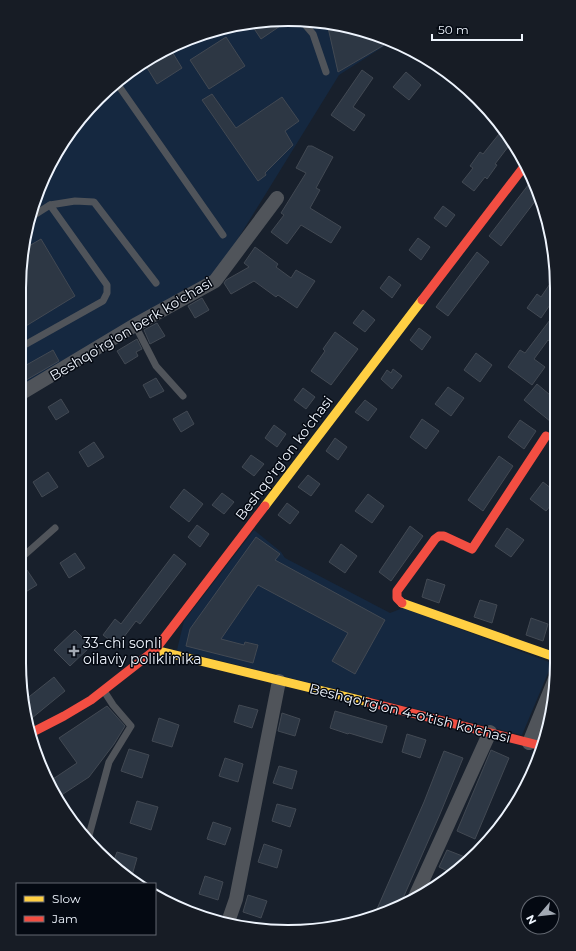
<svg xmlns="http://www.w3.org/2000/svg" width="576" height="951" viewBox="0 0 576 951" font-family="Montserrat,sans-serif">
<rect width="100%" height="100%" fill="#18202c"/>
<!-- built -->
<g fill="#152840">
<polygon points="305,20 357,28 392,41 339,75 215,276 21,388 21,253 39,185 74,124 110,86 153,55 201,33 253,21"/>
<polygon points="254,530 281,552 285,558 390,613 403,608 549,662 551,666 522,735 177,650 184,621"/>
</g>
<!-- building -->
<g fill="#2d3744" stroke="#424953">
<polygon points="289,20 261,39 251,24 256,21"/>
<polygon points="327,23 357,28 391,41 338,72"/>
<polygon points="226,37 245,66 209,89 190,60"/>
<polygon points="171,50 182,68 157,84 146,66"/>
<polygon points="362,70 373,78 353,107 365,115 354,131 331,115"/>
<polygon points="406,72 421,85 409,100 393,87"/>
<polygon points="212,94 236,128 282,97 299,121 285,131 293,145 265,173 266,175 258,181 202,100"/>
<polygon points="499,134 511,143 495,164 497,165 487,179 485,177 474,191 462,182 473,168 470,166 480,152 483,154"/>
<polygon points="308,146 312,146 333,157 316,188 320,190 310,208 341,227 331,243 301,225 287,244 271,232 284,215 281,213 306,173 296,168"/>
<polygon points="532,180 539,196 501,246 489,236"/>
<polygon points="443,206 455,215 446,227 434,218"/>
<polygon points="418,238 430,247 421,260 409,250"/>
<polygon points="41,239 75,296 21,329 21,253 22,250"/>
<polygon points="255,247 278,264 276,267 291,278 296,270 315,281 297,308 278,295 276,297 254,281 231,294 224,283 226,280 249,267 244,263"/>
<polygon points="477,252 489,262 448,316 436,307"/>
<polygon points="556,275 556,296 541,318 527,308 537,294 541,297"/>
<polygon points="389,276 401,285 392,298 380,288"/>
<polygon points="202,298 209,310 195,318 188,306"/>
<polygon points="363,310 375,320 365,332 353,323"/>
<polygon points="556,312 556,346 548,340 534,359 545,367 532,385 508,367 520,350 525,353"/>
<polygon points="157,323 165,336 150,344 144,330"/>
<polygon points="419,328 431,337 422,350 410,340"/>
<polygon points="335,332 358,349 331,385 311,371 325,351 323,349"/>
<polygon points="137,339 142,349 136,352 138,356 125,364 117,351"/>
<polygon points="53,350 59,361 21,383 21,368"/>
<polygon points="476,353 492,365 480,382 464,370"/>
<polygon points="393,369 402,376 392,389 381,379 387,370 391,373"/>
<polygon points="156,378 164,391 150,398 143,385"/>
<polygon points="537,384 556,400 556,426 524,400"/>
<polygon points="448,387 464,398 451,416 435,404"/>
<polygon points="303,388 315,397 306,409 294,400"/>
<polygon points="61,399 69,412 56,420 48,407"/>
<polygon points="365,400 377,409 368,421 355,412"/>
<polygon points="187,411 194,424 181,432 173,419"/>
<polygon points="422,419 439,431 426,449 410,437"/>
<polygon points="520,420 536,431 524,449 508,437"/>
<polygon points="274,425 286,434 277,447 265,438"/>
<polygon points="335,438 347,447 338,460 326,451"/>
<polygon points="94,442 104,457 88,467 79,452"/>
<polygon points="251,455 264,464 254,476 242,467"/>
<polygon points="499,456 513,466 483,511 468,500"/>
<polygon points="48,472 58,487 42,497 33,482"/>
<polygon points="308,475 320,484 311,496 298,487"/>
<polygon points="543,482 556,492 556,499 546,511 530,499"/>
<polygon points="184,489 203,504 189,522 170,507"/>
<polygon points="222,493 234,502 224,514 212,505"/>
<polygon points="368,494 384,506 372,523 355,511"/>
<polygon points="287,503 299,512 290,524 278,515"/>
<polygon points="197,525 209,534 200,547 188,537"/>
<polygon points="410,526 423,536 391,581 379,572"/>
<polygon points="507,528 524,540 511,557 495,546"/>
<polygon points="256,537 280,554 275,560 385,620 355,674 332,661 348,633 258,585 221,639 244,645 245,642 258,645 253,663 186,646 190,629"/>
<polygon points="341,544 357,556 345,573 329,562"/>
<polygon points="75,553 85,568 69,578 60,563"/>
<polygon points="174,554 186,564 140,624 136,621 117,646 103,635 115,619 121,624"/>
<polygon points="27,570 37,585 19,596 19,575"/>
<polygon points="427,579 445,585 439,603 422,597"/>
<polygon points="480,600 497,605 492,623 474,617"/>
<polygon points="531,618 548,624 543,641 526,635"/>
<polygon points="75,630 91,646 70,666 54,650"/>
<polygon points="54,677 65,691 32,718 27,712 25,700"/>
<polygon points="239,705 258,710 252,728 234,722"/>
<polygon points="107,706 125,726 114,744 89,777 60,796 50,781 77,763 59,738"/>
<polygon points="335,711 387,726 382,743 349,733 348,734 330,728"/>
<polygon points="282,713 300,719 295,736 278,731"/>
<polygon points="159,718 179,725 172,747 152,741"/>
<polygon points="407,734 426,740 420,758 402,752"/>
<polygon points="129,749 149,755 142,778 121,771"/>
<polygon points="491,750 509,758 475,839 457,831"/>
<polygon points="444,751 463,758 440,814 400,905 373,918 424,802"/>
<polygon points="225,758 243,764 238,782 219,776"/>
<polygon points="279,766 297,771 292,789 273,783"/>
<polygon points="137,801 158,807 151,830 130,823"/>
<polygon points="277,804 296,809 290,827 272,821"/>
<polygon points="213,822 231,828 225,845 207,839"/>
<polygon points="264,844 282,850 277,868 258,862"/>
<polygon points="447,850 465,857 463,863 452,873 439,867"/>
<polygon points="117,852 137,858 131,879 113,863"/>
<polygon points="205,876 223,882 218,900 199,894"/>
<polygon points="248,895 267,901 261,918 243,912"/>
</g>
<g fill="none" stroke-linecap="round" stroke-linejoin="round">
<!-- lane -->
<g stroke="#50545a" stroke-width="7">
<polyline points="301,20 313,34 326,72"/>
<polyline points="116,82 223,235"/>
<polyline points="31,217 50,205 75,201 94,202 156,283"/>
<polyline points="135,325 156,366 183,396"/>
<polyline points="21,347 103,301 107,293 107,285 50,205"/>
<polyline points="20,559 55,528"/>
<polyline points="88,839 109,762 131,726 113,705 104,691"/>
</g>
<!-- street -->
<g stroke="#50545a" stroke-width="14">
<polyline points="20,394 135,325 215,281 277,198"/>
<polyline points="529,743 555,679"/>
<polyline points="415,897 490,732"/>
<polyline points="228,922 236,899 279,681"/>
</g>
<!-- slow -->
<g stroke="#ffcf43" stroke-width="9">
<polyline points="265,506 422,300"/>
<polyline points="402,603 555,657"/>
<polyline points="155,650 368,702"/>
</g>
<!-- jam -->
<g stroke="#f24e42" stroke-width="9">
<polyline points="422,300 526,164"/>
<polyline points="402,603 397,598 397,591 435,539 439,536 444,536 472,549 546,436"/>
<polyline points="368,702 542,746"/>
<polyline points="31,733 64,716 91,700 155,650 265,506"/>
</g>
</g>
<!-- markers -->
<path fill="#a3aab4" stroke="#040912" stroke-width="1.5" d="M72 645h4v4h4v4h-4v4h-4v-4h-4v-4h4z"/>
<g text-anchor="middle" stroke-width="3" stroke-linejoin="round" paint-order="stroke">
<!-- street labels -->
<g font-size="14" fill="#eef4fd" stroke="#040912">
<text transform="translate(131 329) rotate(-31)" y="5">Beshqo'rg'on berk ko'chasi</text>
<text transform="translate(284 458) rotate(-53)" y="5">Beshqo'rg'on ko'chasi</text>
<text transform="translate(410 713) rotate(14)" y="5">Beshqo'rg'on 4-o'tish ko'chasi</text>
</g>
<!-- poi labels -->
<g font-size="14" fill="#eef4fd" stroke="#040912" text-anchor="start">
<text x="83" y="648">33-chi sonli<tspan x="83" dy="16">oilaviy poliklinika</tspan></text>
</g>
</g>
<!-- crop -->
<path d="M0 0H576V951H0ZM288 26H288A262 262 0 0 1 550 288V663A262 262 0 0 1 288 925H288A262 262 0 0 1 26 663V288A262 262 0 0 1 288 26Z" fill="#171c25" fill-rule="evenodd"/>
<path fill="none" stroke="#eef4fd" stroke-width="2" d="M288 26H288A262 262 0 0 1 550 288V663A262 262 0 0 1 288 925H288A262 262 0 0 1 26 663V288A262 262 0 0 1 288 26Z"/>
<!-- legend -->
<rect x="16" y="883" width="140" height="52" fill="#040912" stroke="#626770"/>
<rect x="24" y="896" width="20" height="6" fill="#ffcf43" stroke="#626770"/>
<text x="52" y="903" font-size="12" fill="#eef4fd">Slow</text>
<rect x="24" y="916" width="20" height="6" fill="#f24e42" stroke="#626770"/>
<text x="52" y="923" font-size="12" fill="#eef4fd">Jam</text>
<!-- north arrow -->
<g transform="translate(540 915) rotate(242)"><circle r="19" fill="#040912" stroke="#626770"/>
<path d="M0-3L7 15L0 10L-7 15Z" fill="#a3aab4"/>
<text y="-6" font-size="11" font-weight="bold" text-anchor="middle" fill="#eef4fd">N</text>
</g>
<!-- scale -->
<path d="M432 34v6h90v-6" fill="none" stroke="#eef4fd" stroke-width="2"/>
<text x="438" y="34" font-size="12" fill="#eef4fd" stroke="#040912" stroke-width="3" paint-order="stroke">50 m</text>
</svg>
